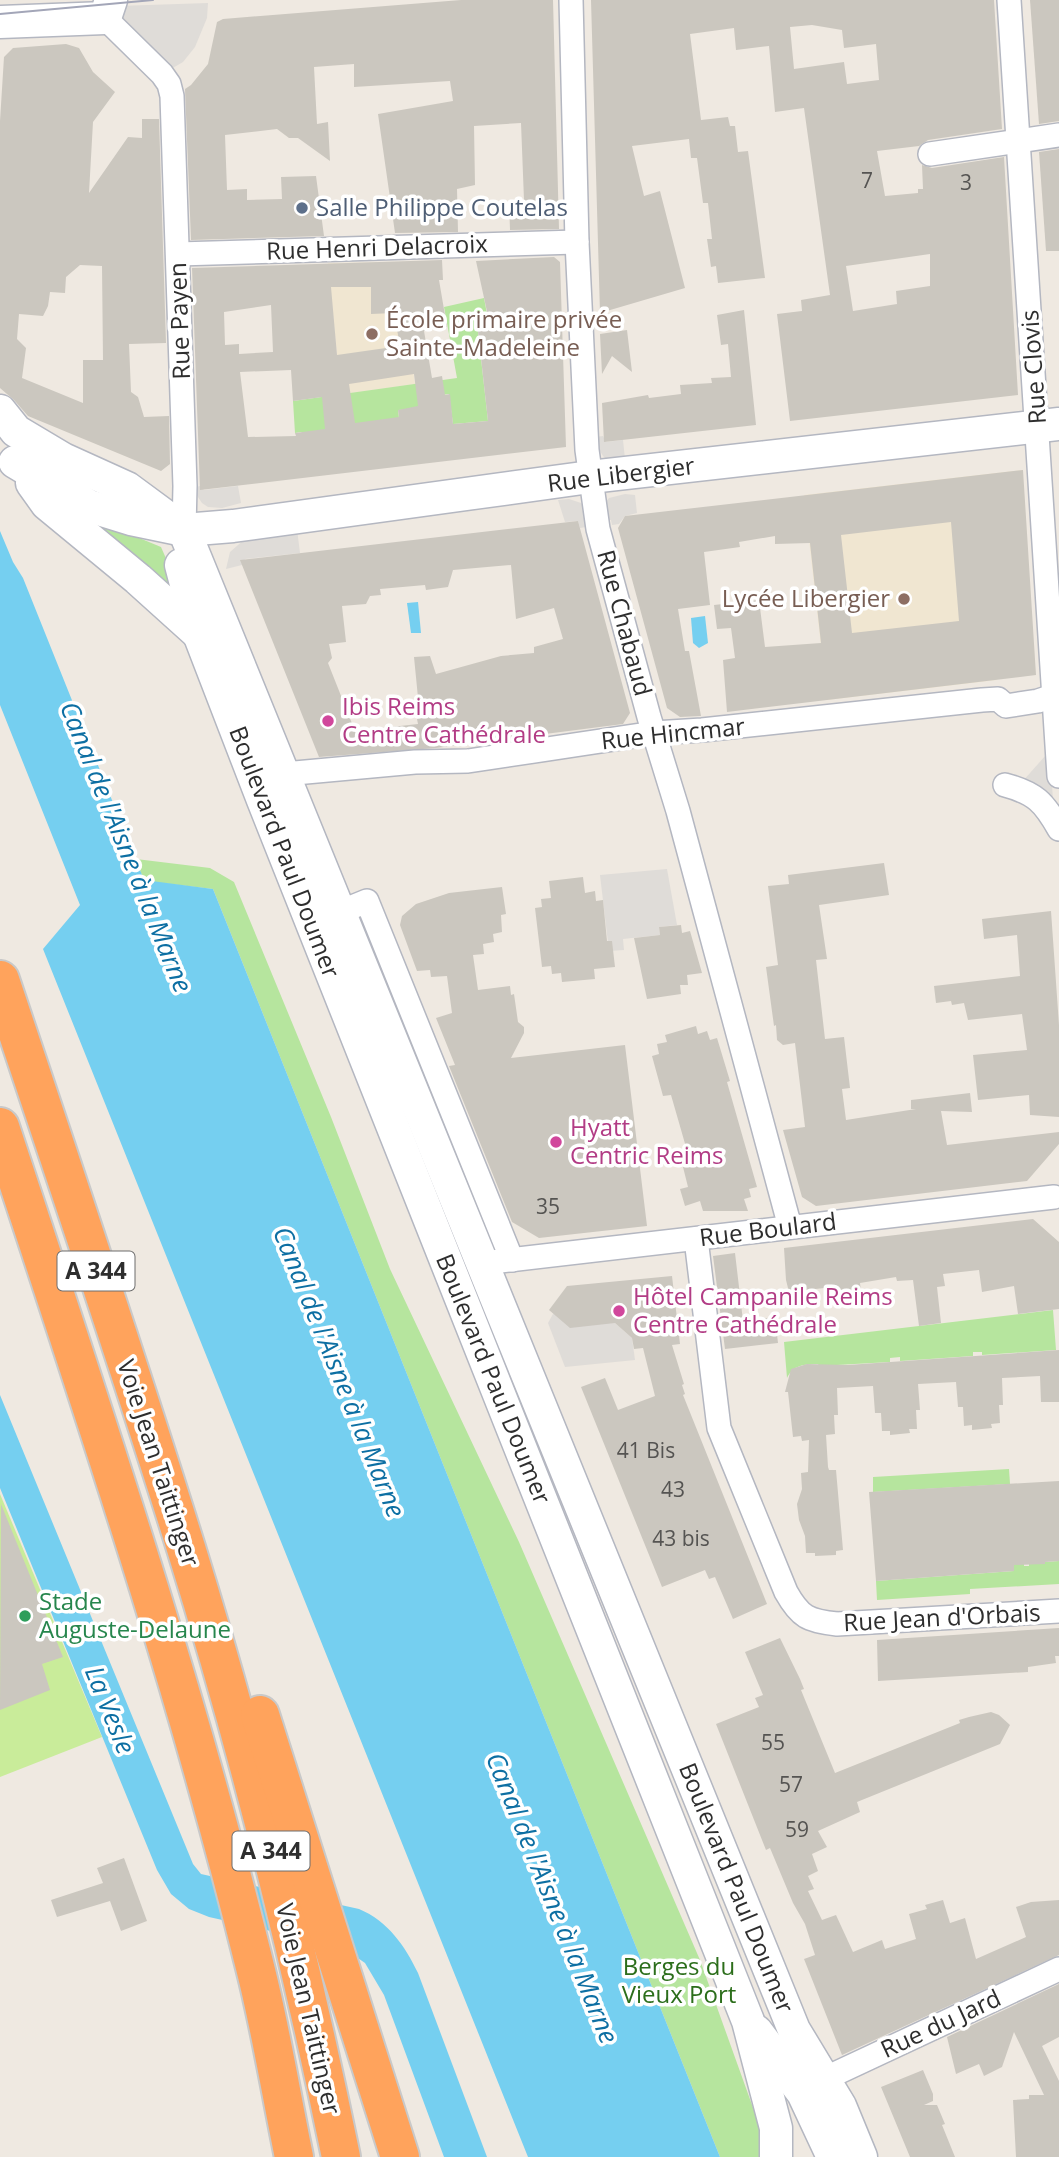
<svg xmlns="http://www.w3.org/2000/svg" width="1059" height="2157" viewBox="0 0 1059 2157" font-family="'Open Sans',sans-serif">
<rect width="100%" height="100%" fill="#efe9e1"/>
<!-- education -->
<g fill="#f0e6d1">
<polygon points="404,262 405,313 415,384 338,395 337,355 328,263"/>
<polygon points="1023,470 989,545 997,680 827,700 804,495"/>
</g>
<!-- green -->
<g fill="#b6e59e">
<polygon points="484,298 487,314 496,314 494,348 490,330 478,332 488,421 453,424 449,394 442,395 443,408 398,410 399,418 373,427 325,425 326,440 301,432 295,433 293,401 457,378 444,307"/>
<polygon points="86,516 161,547 178,586 168,595"/>
<polygon points="136,859 210,868 234,882 331,1117 390,1269 519,1542 700,1960 756,2116 763,2125 763,2157 720,2157 213,889 144,881"/>
<path d="M1053,1310l3,40 -74,5v-3h-9v4l-73,5v-4l-10,1v4l-71,4 -1,-2c-14,0 -25,1 -31,14l-3,-36z"/>
<polygon points="1009,1469 1010,1484 873,1492 873,1477"/>
<polygon points="1059,1561 1059,1584 970,1589 970,1594 877,1600 876,1581 1014,1571 1014,1564 1024,1563 1024,1566 1029,1566 1029,1564 1045,1564 1045,1562"/>
</g>
<!-- pitch -->
<polygon fill="#c9ec9a" points="0,1494 102,1737 0,1777"/>
<!-- plaza -->
<g fill="#dfdcd8">
<polygon points="208,3 207,18 195,47 183,62 171,69 121,20 118,6"/>
<polygon points="603,436 606,442 623,440 625,459 607,460 603,456 597,446 596,437"/>
<polygon points="200,486 204,490 238,486 241,503 222,508 208,507 202,503 196,494 196,487"/>
<polygon points="625,494 635,495 637,513 625,516 619,524 612,525 611,520 607,520 605,503 609,498"/>
<polygon points="569,499 581,503 586,508 586,527 580,528 578,521 565,522 558,500"/>
<polygon points="297,529 300,553 245,559 242,565 226,569 230,552 246,538"/>
<polygon points="1046,755 1050,759 1053,799 1022,782"/>
<polygon points="667,869 677,925 659,927 660,935 623,939 624,950 609,951 600,875"/>
<polygon points="553,1314 615,1323 632,1338 635,1360 565,1367 548,1323"/>
</g>
<!-- water -->
<g fill="#75cff0">
<polygon points="0,531 13,562 23,578 144,880 213,889 720,2157 528,2157 43,949 80,905 0,705"/>
<polygon points="418,602 421,633 411,633 407,603"/>
<polygon points="705,616 708,643 699,648 693,643 691,618"/>
<path d="M0,1395l193,469 8,10 158,35c29,12 46,37 59,64l69,184h-43l-60,-162 -19,-32 -23,-16 -133,-30 -20,-8 -18,-15 -14,-24 -157,-382z"/>
</g>
<!-- building -->
<g fill="#cbc7bf" fill-rule="evenodd">
<polygon points="461,0 553,0 559,229 510,230 509,200 524,200 521,123 474,126 475,185 457,189 458,232 395,233 378,114 453,101 450,81 354,87 354,64 314,67 317,124 328,122 330,161 298,138 289,138 277,129 225,135 227,190 247,189 247,200 282,199 281,177 316,176 324,236 191,240 185,89 191,85 208,64 217,22 223,19"/>
<path d="M591,0h403l8,129 -74,11 -9,6 -42,5 8,45 33,-3v-4h5l-1,-24 10,3 72,-11 14,238 -228,26 -13,-107 25,-3 -1,-11 29,-5 -26,-187 -29,4 -6,-66 -33,4 -2,-22 -44,6 11,86 27,-3 2,9h5l3,26 10,-1 17,127 -47,5 -2,-17 -5,1 -4,-28h5l-4,-36h-5l-6,-45h-6l-2,-19 -57,7 12,50 16,-5 25,97 -85,25zM812,25l30,5 2,18 32,-4 3,36 -32,4 -3,-22 -50,7 -4,-42zM930,254v32l-34,5 1,13 -44,7 -7,-45z"/>
<polygon points="1030,0 1059,0 1059,121 1039,124"/>
<path d="M66,44l13,4 14,24 22,20 -22,30 -4,71 39,-56 14,1v-19h17l7,224 -37,1 2,48 7,5 6,20 25,-1 1,48 -9,7 -133,-55 -14,-16 -14,-12v-267l4,-64 9,-9zM80,265l22,1 1,94h-20v43l-61,-25 4,-30 -9,-9 2,-25 24,2 5,-10 2,-14 15,1 1,-16z"/>
<polygon points="1059,149 1059,251 1046,251 1039,152"/>
<path d="M554,257l6,5 6,185 -366,43 -8,-222 250,-8 1,20h-4l8,47 -23,4 8,47 10,-2 3,19 5,-1 3,30 35,-3 -10,-90 13,-1 -15,-69zM331,287h40v27l23,-1 6,33 -63,9zM271,305l2,47 -34,2v-10l-14,1 -1,-33zM291,370l2,31 29,-4 3,32 -30,4 1,3 -48,1 -8,-65zM414,374l4,32 -20,4 1,7 -44,6 -6,-39z"/>
<polygon points="744,310 756,425 604,442 602,403 648,395 649,398 681,394 680,385 712,383 711,378 731,377 728,344 721,345 717,315"/>
<polygon points="627,330 632,372 612,356 602,374 600,334"/>
<path d="M1023,470l13,205 -309,37 -4,-52 12,-2 -4,-30 -14,1 -3,-24 45,-5 6,47 56,-4 -11,-100 -35,1v-8l-36,6 1,5 -36,5 6,53 -32,4 7,42h4l12,65 -21,1 -13,-9 -49,-180 7,-12zM951,522l8,99 -107,12 -11,-98z"/>
<path d="M578,521l52,192 -7,11 -187,24 -117,9 -79,-197zM511,565l5,54 38,-11 9,31 -29,8v6l-33,3 -65,18 -6,-18 -16,1 6,61 -3,1 1,5 -63,7 -27,-68 4,-5 -3,-14 17,-2 -4,-36 24,-2 4,-8 11,-1 -1,-6 45,-4 1,5 22,-3 5,-17z"/>
<polygon points="884,863 889,895 819,905 827,959 816,960 825,1039 844,1037 850,1088 842,1089 846,1120 916,1109 911,1109 911,1100 970,1093 972,1112 941,1111 947,1145 1059,1132 1059,1144 1027,1181 816,1206 802,1197 783,1130 805,1127 795,1043 783,1045 777,1040 776,1025 774,1026 766,967 778,965 768,886 789,884 788,875"/>
<polygon points="583,877 585,893 595,891 596,901 603,900 607,941 612,941 615,967 594,969 595,979 562,982 561,973 552,974 551,966 542,967 535,908 542,907 541,899 551,898 549,881"/>
<polygon points="502,887 506,914 501,915 502,932 493,934 494,942 483,944 484,954 473,955 478,990 510,986 511,995 514,994 518,1022 524,1027 524,1033 511,1058 625,1045 647,1226 539,1238 512,1222 449,1066 455,1065 436,1018 452,1013 447,976 431,977 430,970 417,971 400,925 402,916 416,904 449,893"/>
<polygon points="1051,911 1059,1025 1059,1117 1030,1115 1029,1095 978,1100 973,1055 1027,1050 1022,1014 968,1020 964,1003 952,1005 951,1001 936,1003 934,986 1020,976 1017,935 984,939 982,919"/>
<polygon points="681,925 682,933 690,931 702,973 687,975 688,985 680,985 681,994 647,999 634,938 660,935 659,927"/>
<polygon points="696,1026 698,1034 707,1031 710,1040 717,1038 730,1081 727,1082 757,1187 749,1189 751,1197 744,1199 748,1211 703,1211 700,1201 685,1206 680,1189 688,1187 682,1163 690,1161 671,1095 663,1096 652,1056 659,1054 657,1044 667,1042 665,1035"/>
<polygon points="1033,1219 1059,1242 1059,1309 1018,1314 1014,1286 982,1292 979,1270 943,1274 945,1286 937,1287 941,1323 919,1326 913,1280 897,1281 896,1277 860,1283 862,1301 835,1303 833,1287 789,1292 786,1280 784,1248"/>
<polygon points="735,1253 743,1321 775,1317 778,1343 725,1349 713,1256"/>
<polygon points="672,1276 680,1344 672,1345 684,1384 682,1385 685,1394 683,1395 767,1604 733,1619 715,1577 709,1579 705,1570 662,1587 581,1387 605,1378 618,1410 655,1396 643,1348 634,1349 632,1338 615,1323 570,1328 549,1310 567,1286"/>
<polygon points="1059,1350 1059,1402 1041,1402 1040,1376 1002,1378 1003,1405 999,1405 1000,1423 991,1424 992,1428 972,1430 972,1425 964,1426 963,1407 958,1407 956,1382 918,1384 920,1410 916,1410 917,1429 909,1429 910,1433 890,1435 890,1431 882,1431 881,1413 875,1413 873,1386 837,1388 838,1415 834,1415 835,1434 826,1435 828,1467 829,1470 836,1470 843,1550 836,1551 836,1555 815,1556 815,1553 806,1553 805,1536 799,1520 797,1504 802,1489 801,1473 808,1472 809,1440 802,1441 801,1436 793,1437 788,1392 785,1392 791,1369 807,1364 848,1365"/>
<polygon points="1059,1481 1059,1561 1045,1562 1045,1564 1014,1565 1014,1571 876,1581 869,1492"/>
<polygon points="1,1504 63,1657 42,1664 50,1690 0,1710"/>
<polygon points="1059,1628 1059,1656 1055,1656 1056,1663 1028,1667 1028,1672 878,1681 877,1640"/>
<polygon points="780,1638 800,1679 804,1689 801,1690 835,1773 960,1723 959,1720 969,1717 991,1712 999,1715 1010,1725 1000,1744 857,1802 860,1812 818,1831 827,1847 812,1854 818,1871 808,1876 814,1889 808,1891 822,1920 836,1915 853,1952 882,1940 885,1949 916,1939 909,1914 927,1909 925,1905 943,1900 950,1923 965,1918 976,1959 1026,1937 1016,1907 1031,1902 1059,1900 1059,1955 842,2055 804,1959 815,1955 805,1924 793,1903 770,1848 766,1850 716,1724 759,1707 755,1698 763,1695 745,1652"/>
<polygon points="124,1858 147,1921 121,1931 110,1901 57,1917 51,1900 103,1883 97,1868"/>
<polygon points="1059,1984 1059,2037 1042,2046 1059,2081 1059,2157 1016,2157 1013,2100 1029,2099 1029,2095 1044,2095 1014,2032 1002,2067 984,2076 979,2064 956,2074 947,2037"/>
<polygon points="923,2070 933,2094 933,2101 924,2105 937,2105 945,2124 942,2125 955,2157 910,2157 881,2087"/>
</g>
<g fill="none" stroke-linecap="round" stroke-linejoin="round">
<!-- street casing -->
<g stroke="#b4b7c1" stroke-width="26">
<g id="street">
<polyline points="571,0 577,242 587,450 598,529 649,717 678,811 790,1227"/>
<polyline points="1009,0 1059,776"/>
<polyline points="105,18 162,74 169,84 172,96 185,486 184,530"/>
<polyline points="930,154 1059,135"/>
<polyline points="178,254 577,242"/>
<polyline points="284,774 415,762 468,761 654,733 702,730 982,700 998,699 1006,706 1038,701 1059,694"/>
<path d="M1005,785c30,8 39,17 54,44"/>
<polyline points="340,912 367,901 512,1260"/>
<path d="M696,1239l23,189 67,164c14,25 22,29 51,32l222,-13"/>
<polyline points="483,1263 1054,1197"/>
<polyline points="824,2079 1059,1969"/>
</g>
</g>
<!-- secondary casing -->
<g stroke="#b4b7c1" stroke-width="35">
<g id="secondary">
<polyline points="0,22 105,18 111,0"/>
<polyline points="0,411 16,431 63,459 127,488 184,530 794,2030 840,2106 861,2157"/>
<polyline points="15,462 89,506 131,519 184,530 233,526 590,477 1059,424"/>
<polyline points="32,483 47,504 138,579 199,634"/>
<polyline points="181,565 199,634 263,800 748,2021 776,2128 776,2157"/>
<polyline points="756,2031 803,2093 833,2157"/>
</g>
</g>
<!-- highway casing -->
<g stroke="#c9c9c9" stroke-width="42">
<g id="highway">
<path d="M0,980c63,189 127,378 186,568 62,200 113,404 155,609"/>
<path d="M0,1127c91,278 185,555 255,840 16,63 26,127 39,190"/>
<polyline points="260,1715 400,2157"/>
</g>
</g>
<!-- street -->
<use href="#street" stroke="#fff" stroke-width="23"/>
<!-- secondary -->
<use href="#secondary" stroke="#fff" stroke-width="32"/>
<!-- highway -->
<use href="#highway" stroke="#ffa35c" stroke-width="38"/>
<!-- tram -->
<polyline stroke="#a3a6b8" stroke-width="2" points="0,14 153,0"/>
</g>
<!-- markers -->
<circle fill="#5c6f8a" stroke="#fff" stroke-width="2.5" cx="302" cy="208" r="7"/>
<g fill="#8d6e63" stroke="#fff" stroke-width="2.5">
<circle cx="372" cy="334" r="7"/>
<circle cx="904" cy="599" r="7"/>
</g>
<g fill="#d1479c" stroke="#fff" stroke-width="2.5">
<circle cx="328" cy="721" r="7"/>
<circle cx="556" cy="1142" r="7"/>
<circle cx="619" cy="1311" r="7"/>
</g>
<circle fill="#2e9e5b" stroke="#fff" stroke-width="2.5" cx="25" cy="1616" r="7"/>
<g text-anchor="middle" stroke-width="7" stroke-linejoin="round" paint-order="stroke">
<!-- number labels -->
<g font-size="21" fill="#555452">
<text x="867" y="188">7</text>
<text x="966" y="190">3</text>
<text x="548" y="1214">35</text>
<text x="646" y="1458">41 Bis</text>
<text x="673" y="1497">43</text>
<text x="681" y="1546">43 bis</text>
<text x="773" y="1750">55</text>
<text x="791" y="1792">57</text>
<text x="797" y="1837">59</text>
</g>
<!-- shield labels -->
<g fill="#fff" stroke="#6d6d6d" stroke-width="2">
<rect x="57.5" y="1251.5" width="77" height="39" rx="5"/>
<rect x="232.5" y="1831.5" width="77" height="39" rx="5"/>
</g>
<g font-size="23" font-weight="bold" fill="#2e2e2e">
<text x="96" y="1279">A 344</text>
<text x="271" y="1859">A 344</text>
</g>
<!-- service labels -->
<g font-size="24" fill="#4e5e75" stroke="#fff" text-anchor="start">
<text x="316" y="216">Salle Philippe Coutelas</text>
</g>
<!-- street labels -->
<g font-size="24" fill="#2e2e2e" stroke="#fff">
<text transform="translate(377 248) rotate(-2)" y="8">Rue Henri Delacroix</text>
<text transform="translate(180 321) rotate(-92)" y="8">Rue Payen</text>
<text transform="translate(1034 367) rotate(-94)" y="8">Rue Clovis</text>
<text transform="translate(621 475) rotate(-7)" y="8">Rue Libergier</text>
<text transform="translate(624 623) rotate(75)" y="8">Rue Chabaud</text>
<text transform="translate(673 734) rotate(-6)" y="8">Rue Hincmar</text>
<text transform="translate(284 852) rotate(69)" y="8">Boulevard Paul Doumer</text>
<text transform="translate(768 1230) rotate(-7)" y="8">Rue Boulard</text>
<text transform="translate(493 1379) rotate(68)" y="8">Boulevard Paul Doumer</text>
<text transform="translate(158 1463) rotate(72)" y="8">Voie Jean Taittinger</text>
<text transform="translate(942 1618) rotate(-3)" y="8">Rue Jean d'Orbais</text>
<text transform="translate(736 1888) rotate(68)" y="8">Boulevard Paul Doumer</text>
<text transform="translate(308 2009) rotate(77)" y="8">Voie Jean Taittinger</text>
<text transform="translate(941 2024) rotate(-25)" y="8">Rue du Jard</text>
</g>
<!-- education labels -->
<g font-size="24" fill="#785e54" stroke="#fff" text-anchor="start">
<text x="386" y="328">École primaire privée<tspan x="386" dy="28">Sainte-Madeleine</tspan></text>
<text x="890" y="607" text-anchor="end">Lycée Libergier</text>
</g>
<!-- hotel labels -->
<g font-size="24" fill="#b23c85" stroke="#fff" text-anchor="start">
<text x="342" y="715">Ibis Reims<tspan x="342" dy="28">Centre Cathédrale</tspan></text>
<text x="570" y="1136">Hyatt<tspan x="570" dy="28">Centric Reims</tspan></text>
<text x="633" y="1305">Hôtel Campanile Reims<tspan x="633" dy="28">Centre Cathédrale</tspan></text>
</g>
<!-- leisure labels -->
<g font-size="24" fill="#27864d" stroke="#fff" text-anchor="start">
<text x="39" y="1610">Stade<tspan x="39" dy="28">Auguste-Delaune</tspan></text>
</g>
<!-- park labels -->
<g font-size="24" fill="#2c6e1b" stroke="#fff">
<text x="679" y="1975">Berges du<tspan x="679" dy="28">Vieux Port</tspan></text>
</g>
<!-- water labels -->
<g font-size="26" font-style="italic" fill="#0d6fa3" stroke="#fff">
<text transform="translate(126 847) rotate(68)" y="9">Canal de l'Aisne à la Marne</text>
<text transform="translate(339 1372) rotate(68)" y="9">Canal de l'Aisne à la Marne</text>
<text transform="translate(110 1710) rotate(68)" y="9">La Vesle</text>
<text transform="translate(552 1898) rotate(68)" y="9">Canal de l'Aisne à la Marne</text>
</g>
</g>
</svg>
